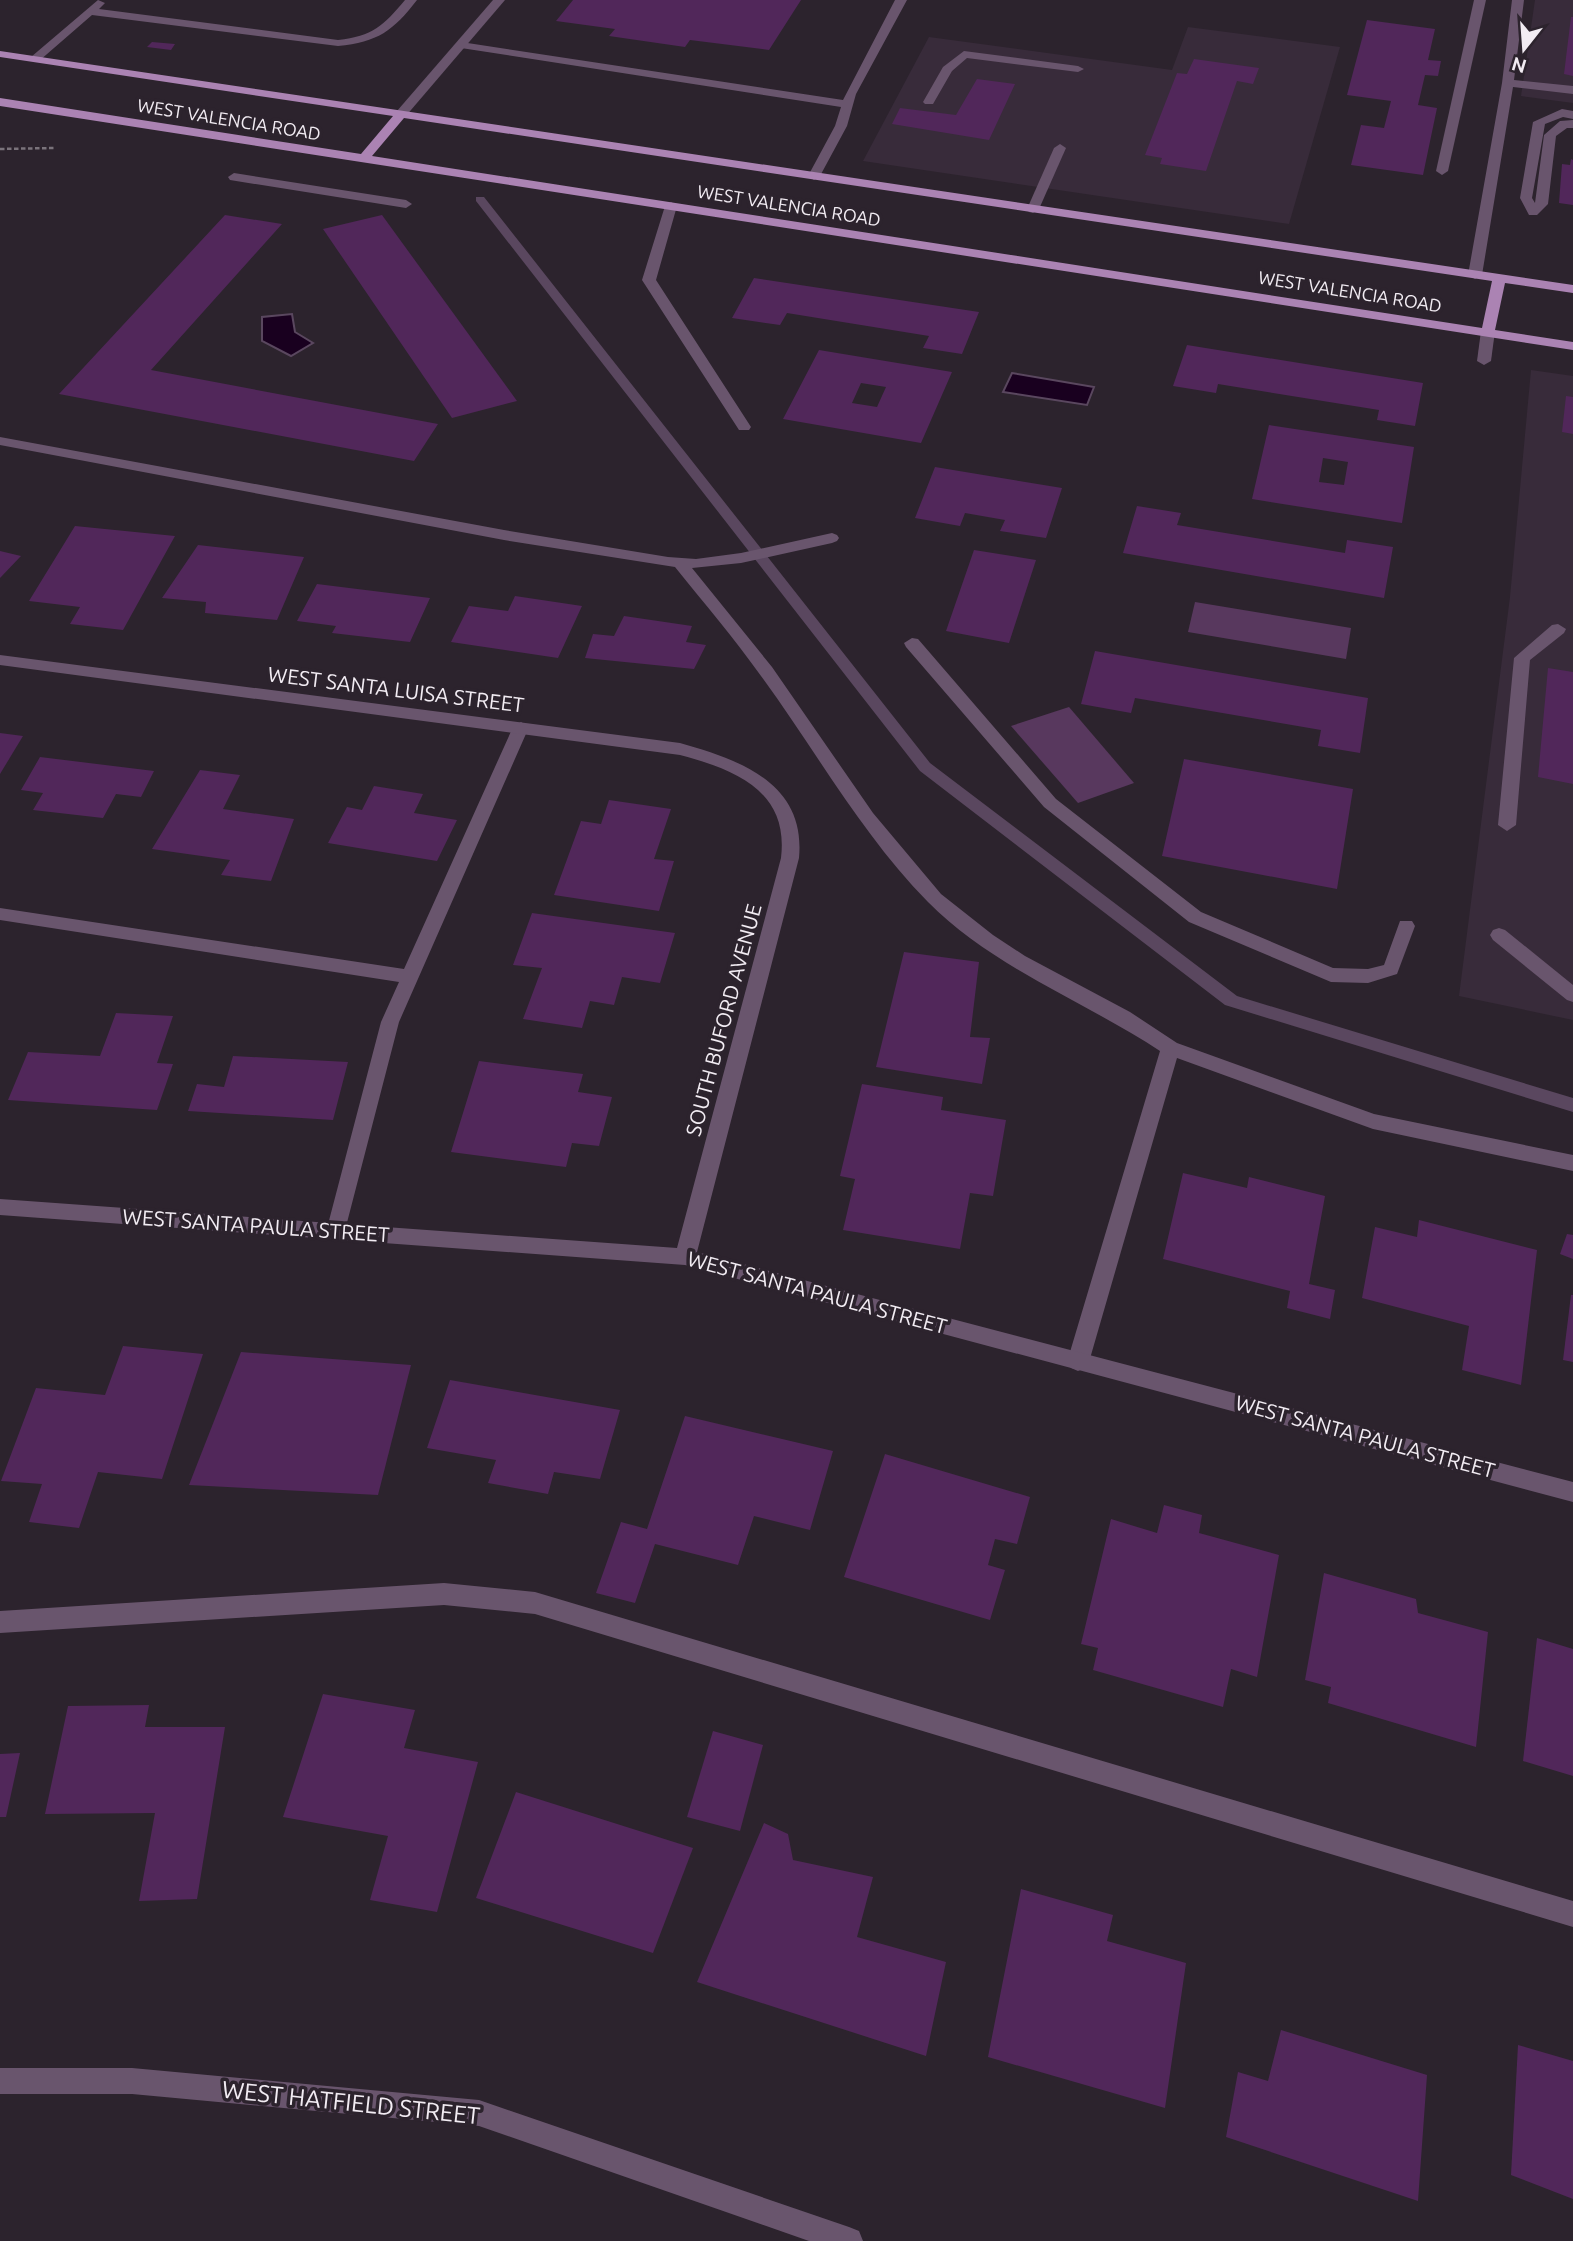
<svg xmlns="http://www.w3.org/2000/svg" width="1573" height="2241" viewBox="0 0 1573 2241" font-family="Ubuntu,sans-serif">
<rect width="100%" height="100%" fill="#2c232d"/>
<!-- built -->
<g fill="#382b3a">
<polygon points="1535,0 1573,0 1573,103 1521,96"/>
<polygon points="1188,27 1340,47 1289,224 863,161 929,37 1172,70"/>
<polygon points="1531,370 1573,376 1573,1020 1459,996 1510,597"/>
</g>
<!-- green -->
<g fill="#58385e">
<polygon points="1195,602 1351,628 1346,659 1188,632"/>
<polygon points="1069,707 1134,783 1078,803 1011,726"/>
</g>
<!-- water -->
<g fill="#19001f" stroke="#5a475f" stroke-width="2">
<polygon points="292,314 295,332 313,343 291,356 262,341 262,317"/>
<polygon points="1012,373 1094,387 1087,405 1003,392"/>
</g>
<g fill="none" stroke-linecap="round" stroke-linejoin="round">
<!-- stream -->
<polygon fill="#5a475f" fill-rule="evenodd" points="476,197 484,197 930,763 1237,996 1573,1098 1573,1112 1225,1005 920,771 476,201"/>
</g>
<!-- building -->
<g fill="#51275a" fill-rule="evenodd">
<polygon points="573,0 801,0 769,50 690,40 685,47 609,36 615,29 556,21"/>
<polygon points="1571,17 1573,17 1573,76 1564,74"/>
<polygon points="1367,20 1435,29 1428,60 1441,61 1438,76 1425,75 1418,105 1437,108 1423,175 1351,165 1361,125 1384,128 1391,101 1347,95"/>
<polygon points="152,42 175,44 171,50 147,47"/>
<polygon points="1194,59 1259,68 1253,84 1237,81 1206,171 1160,164 1162,158 1145,155 1177,73 1187,74"/>
<polygon points="977,79 1015,84 989,140 892,124 900,108 956,115"/>
<polygon points="1571,159 1573,160 1573,205 1559,203 1562,164 1570,165"/>
<polygon points="225,215 282,224 151,370 438,424 414,461 59,394"/>
<polygon points="382,215 517,401 452,418 323,229"/>
<polygon points="754,278 979,312 962,354 923,348 929,336 787,313 780,325 732,318"/>
<polygon points="1187,345 1423,383 1415,426 1377,420 1379,410 1218,384 1216,393 1173,386"/>
<path d="M819,350l133,22 -31,71 -138,-24zM861,383l25,4 -9,20 -25,-4z"/>
<polygon points="1566,396 1573,397 1573,434 1562,432"/>
<path d="M1269,425l145,22 -12,76 -150,-24zM1323,458l25,4 -4,23 -25,-3z"/>
<polygon points="935,467 1062,488 1046,538 1000,531 1005,520 965,513 960,526 915,518"/>
<polygon points="1137,506 1181,513 1177,525 1345,553 1347,540 1393,547 1384,598 1123,553"/>
<polygon points="75,526 175,536 123,630 70,624 80,607 29,601"/>
<polygon points="198,545 304,557 277,620 205,613 206,602 162,598"/>
<polygon points="974,550 1036,560 1009,643 946,631"/>
<polygon points="0,551 21,556 0,578"/>
<polygon points="317,584 430,598 410,642 332,633 336,626 297,621"/>
<polygon points="515,596 582,606 558,658 451,642 469,606 508,611"/>
<polygon points="624,616 692,626 686,642 706,645 694,669 585,658 593,634 614,636"/>
<polygon points="1095,651 1368,698 1360,753 1318,746 1321,730 1135,698 1131,713 1081,704"/>
<polygon points="1548,668 1573,672 1573,784 1538,777"/>
<polygon points="0,733 23,736 0,774"/>
<polygon points="40,757 154,771 141,797 116,794 103,818 33,810 43,793 21,790"/>
<polygon points="1184,759 1353,789 1337,889 1162,856"/>
<polygon points="200,770 240,775 223,809 294,819 271,881 221,875 230,860 152,849"/>
<polygon points="374,786 423,794 414,813 457,820 437,861 328,843 347,807 362,810"/>
<polygon points="609,800 671,809 654,859 674,861 659,911 554,895 581,821 601,824"/>
<polygon points="532,913 675,933 660,983 622,977 614,1005 590,1001 582,1028 523,1019 542,968 513,965"/>
<polygon points="904,952 979,962 970,1037 990,1038 982,1084 876,1067"/>
<polygon points="116,1013 173,1016 157,1063 173,1064 157,1110 8,1100 28,1052 100,1056"/>
<polygon points="233,1056 348,1062 333,1120 188,1111 197,1084 224,1087"/>
<polygon points="479,1061 583,1074 578,1092 612,1097 599,1146 572,1143 566,1167 451,1152"/>
<polygon points="862,1084 943,1097 941,1110 1006,1120 993,1196 970,1193 960,1249 843,1230 855,1179 840,1176"/>
<polygon points="1183,1173 1247,1188 1249,1177 1325,1196 1309,1284 1335,1290 1330,1319 1287,1308 1290,1291 1163,1259"/>
<polygon points="1419,1220 1537,1250 1521,1385 1462,1370 1469,1326 1362,1298 1375,1227 1417,1237"/>
<polygon points="1567,1234 1573,1235 1573,1259 1560,1254"/>
<polygon points="1571,1295 1573,1295 1573,1362 1563,1360"/>
<polygon points="123,1346 203,1354 162,1479 98,1472 79,1528 29,1522 42,1484 1,1481 36,1388 105,1395"/>
<polygon points="241,1352 411,1365 378,1495 189,1485"/>
<polygon points="450,1380 620,1410 600,1479 554,1472 548,1494 488,1483 496,1460 427,1448"/>
<polygon points="685,1416 833,1451 810,1530 754,1516 738,1565 655,1544 635,1603 596,1593 621,1522 647,1529"/>
<polygon points="885,1454 1030,1497 1017,1544 995,1539 988,1565 1005,1570 990,1620 844,1577"/>
<polygon points="1164,1505 1202,1515 1199,1533 1279,1555 1257,1677 1231,1669 1223,1707 1093,1670 1098,1648 1081,1644 1111,1519 1157,1533"/>
<polygon points="1324,1573 1416,1599 1418,1613 1488,1632 1476,1747 1328,1703 1331,1687 1305,1680"/>
<polygon points="1537,1638 1573,1649 1573,1776 1523,1761"/>
<polygon points="323,1694 415,1710 404,1748 478,1762 437,1912 370,1900 388,1836 283,1817"/>
<polygon points="149,1705 145,1727 225,1727 197,1899 139,1901 155,1813 45,1814 68,1706"/>
<polygon points="713,1731 763,1745 740,1831 687,1817"/>
<polygon points="20,1753 6,1817 0,1817 0,1754"/>
<polygon points="516,1792 693,1848 653,1953 476,1898"/>
<polygon points="764,1823 788,1834 793,1860 873,1877 857,1937 946,1962 926,2056 697,1982"/>
<polygon points="1021,1889 1113,1915 1107,1941 1186,1963 1165,2108 988,2057"/>
<polygon points="1281,2030 1427,2075 1418,2201 1226,2137 1238,2072 1268,2081"/>
<polygon points="1518,2045 1573,2061 1573,2199 1511,2175"/>
</g>
<g fill="none" stroke-linecap="round" stroke-linejoin="round">
<!-- path -->
<polyline stroke="#7a737b" stroke-width="2.5" stroke-dasharray="4.5 2.5" stroke-linecap="butt" points="0,149 55,148"/>
<!-- service -->
<g fill="#69556d" fill-rule="evenodd">
<path d="M98,0l7,3 -6,6 239,31c35,-4 45,-14 67,-40h12c-24,31 -39,42 -79,46l-246,-31 -53,46h-8v-4z"/>
<polygon points="895,0 907,0 856,94 847,126 820,176 814,180 808,176 835,126 841,107 461,48 455,45 461,42 843,100"/>
<polygon points="1474,0 1486,0 1448,171 1442,175 1436,171"/>
<polygon points="1512,0 1524,0 1514,80 1573,86 1573,94 1513,87 1482,275 1475,279 1468,275 1502,83"/>
<polygon points="964,51 1078,66 1084,69 1078,72 967,58 952,71 933,104 925,104 923,102 943,67"/>
<polygon points="1562,109 1573,111 1573,119 1563,117 1545,124 1532,198 1535,203 1544,135 1560,121 1573,120 1573,128 1567,128 1556,136 1548,204 1537,215 1529,215 1520,198 1533,122"/>
<polygon points="1060,144 1066,148 1039,209 1033,213 1029,212 1027,209 1054,148"/>
<polygon points="234,173 406,200 412,204 406,208 230,180 228,177"/>
<polygon points="671,202 677,206 656,280 751,427 749,430 739,430 642,280 665,206"/>
<polygon points="1488,327 1495,331 1491,361 1484,365 1477,361 1481,331"/>
<path d="M0,437l504,93 164,27 28,2 45,-6 91,-20 5,2 2,3 -2,3 -5,2 -91,20 -49,5 80,99 101,146 68,81 52,41 32,21 105,56 47,31 197,71 199,41v16l-200,-42 -196,-71 -88,304 -4,6 -7,3 -7,-3 -4,-6 93,-311c-76,-50 -168,-84 -232,-149 -66,-67 -112,-151 -167,-226 -27,-38 -57,-73 -86,-109l-171,-27 -504,-95z"/>
<polygon points="1558,624 1566,629 1564,633 1530,660 1516,825 1507,831 1498,825 1514,658 1552,625"/>
<polygon points="912,638 918,639 1056,799 1201,912 1333,968 1368,969 1384,965 1400,921 1412,921 1415,926 1397,974 1368,983 1331,982 1189,922 1044,807 906,647 904,643"/>
<polygon points="521,722 529,727 399,1022 343,1238 336,1240 329,1238 326,1232 381,1022 399,982 0,920 0,908 404,969 513,727"/>
<polygon points="1499,928 1505,930 1573,985 1573,1002 1567,1000 1493,940 1490,935 1493,930"/>
<polygon points="444,1583 535,1592 1573,1901 1573,1927 535,1614 444,1605 0,1633 0,1611"/>
</g>
<!-- minor -->
<g fill="#69556d" fill-rule="evenodd">
<polygon points="493,0 505,0 405,117 397,117 397,111"/>
<path d="M0,655l680,88c60,17 126,40 119,115l-102,394 876,230v20l-888,-237 -685,-50v-16l677,49 104,-390c8,-67 -45,-88 -101,-103l-680,-90z"/>
<polygon points="0,2068 132,2068 479,2100 849,2227 859,2231 863,2241 809,2241 479,2126 132,2094 0,2094"/>
</g>
<!-- primary -->
<path fill="#ab83b3" fill-rule="evenodd" d="M0,51l1573,234v8l-68,-10 -10,47 78,12v8l-1573,-244v-8l361,56 32,-38 -393,-59zM404,118l1088,163 -10,47 -1110,-172z"/>
</g>
<g text-anchor="middle" stroke-width="7" stroke-linejoin="round" paint-order="stroke">
<!-- far-street labels -->
<g font-size="18" fill="#f2ecf3" stroke="#2c232d">
<text transform="translate(229 120) rotate(9)" y="6">WEST VALENCIA ROAD</text>
<text transform="translate(789 206) rotate(9)" y="6">WEST VALENCIA ROAD</text>
<text transform="translate(1350 292) rotate(9)" y="6">WEST VALENCIA ROAD</text>
</g>
<!-- street labels -->
<g font-size="21" fill="#f2ecf3" stroke="#2c232d">
<text transform="translate(396 690) rotate(7)" y="7">WEST SANTA LUISA STREET</text>
<text transform="translate(724 1020) rotate(-75)" y="7">SOUTH BUFORD AVENUE</text>
<text transform="translate(256 1226) rotate(4)" y="7">WEST SANTA PAULA STREET</text>
<text transform="translate(817 1293) rotate(15)" y="7">WEST SANTA PAULA STREET</text>
<text transform="translate(1365 1437) rotate(15)" y="7">WEST SANTA PAULA STREET</text>
</g>
<!-- near-street labels -->
<g font-size="24" fill="#f2ecf3" stroke="#2c232d">
<text transform="translate(351 2103) rotate(6)" y="8">WEST HATFIELD STREET</text>
</g>
</g>
<!-- north arrow -->
<g transform="translate(1524 49) rotate(197)" stroke="#2c232d" stroke-width="5" paint-order="stroke">
<path d="M0-5L12 26L0 18L-12 26Z" fill="#f2ecf3"/>
<text y="-10" font-size="19" font-weight="bold" text-anchor="middle" fill="#f2ecf3">N</text>
</g>
</svg>
